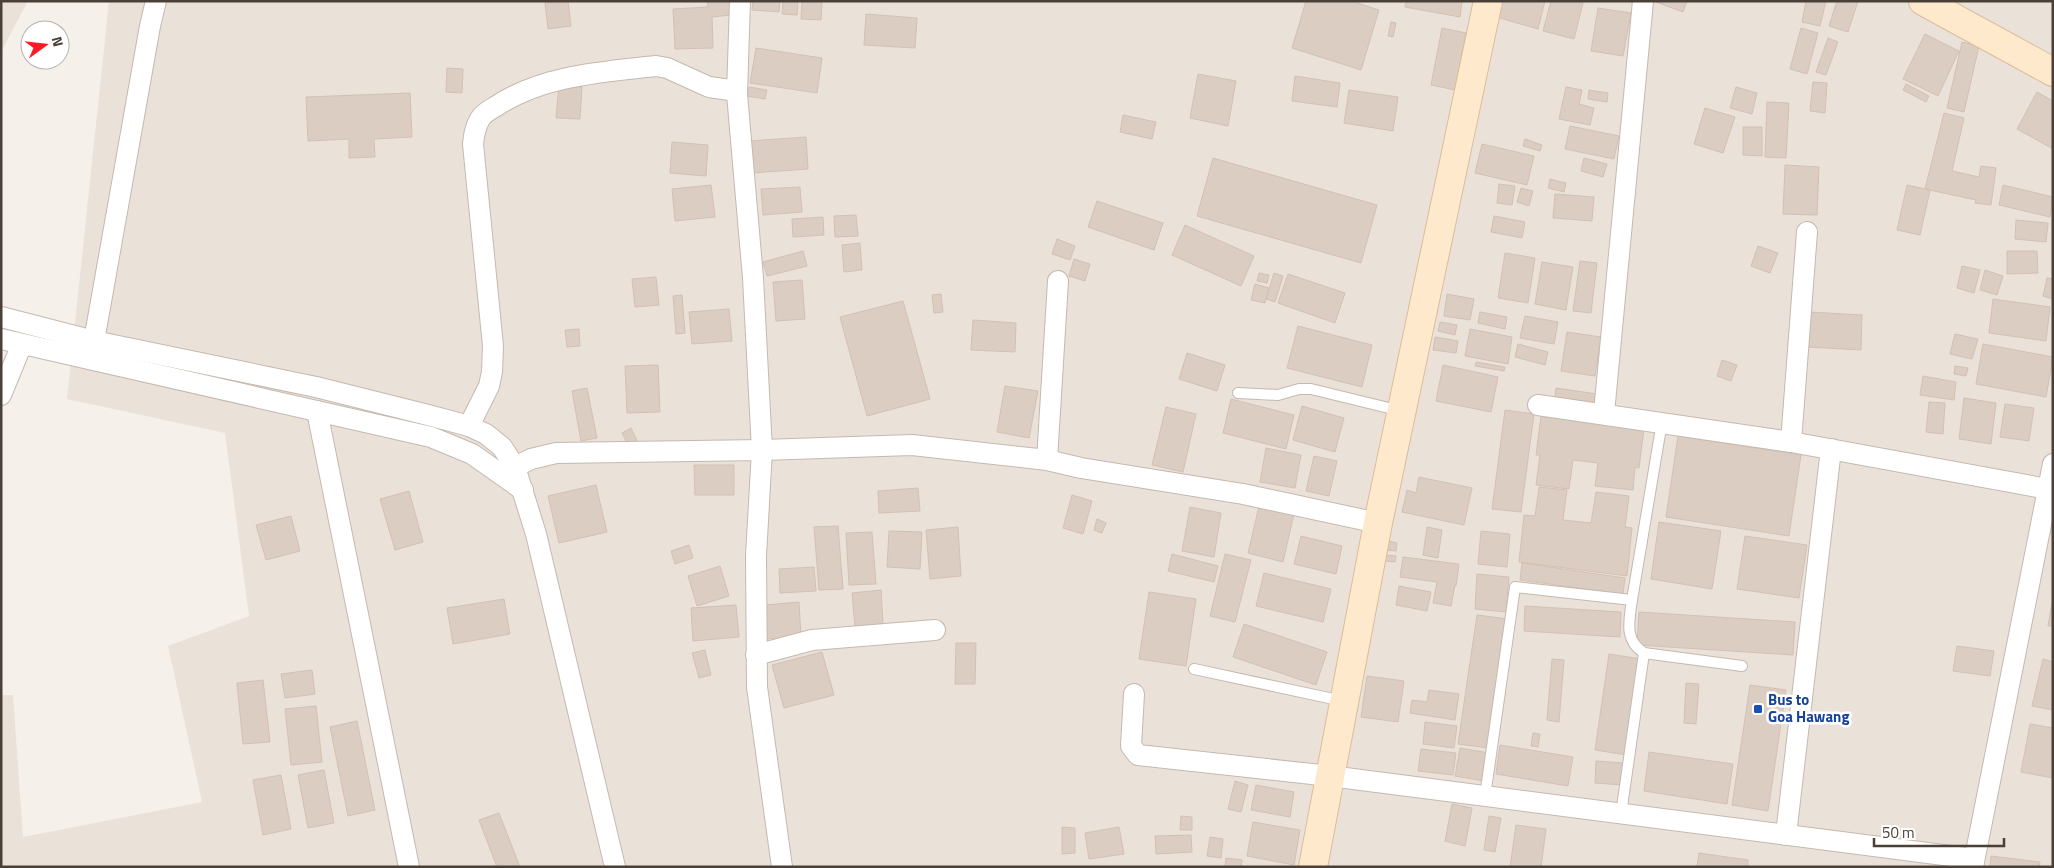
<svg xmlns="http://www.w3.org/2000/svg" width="2054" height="868" viewBox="0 0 2054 868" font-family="'Titillium Web',sans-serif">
<rect width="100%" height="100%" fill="#f6f0eb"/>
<!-- residential -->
<g fill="#eae1d9">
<polygon points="1,1 28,1 1,52"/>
<polygon points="109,1 2053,1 2053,867 1,867 1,695 13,695 23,837 202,802 168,646 249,616 225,433 67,399"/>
</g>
<!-- building -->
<g fill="#dccdc2" stroke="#d4c0b2">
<polygon points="568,1 571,26 548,29 545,3"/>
<polygon points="707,1 730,1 731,15 712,17 713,48 675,49 673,9 708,7"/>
<polygon points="753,1 780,1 779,12 752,10"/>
<polygon points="783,1 798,1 797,15 782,14"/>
<polygon points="802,1 822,1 821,20 801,19"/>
<polygon points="1306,1 1351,1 1379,10 1361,70 1292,48"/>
<polygon points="1406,1 1462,1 1460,17 1405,7"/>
<polygon points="1492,1 1545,1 1538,29 1489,15"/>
<polygon points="1551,1 1575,1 1583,3 1574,39 1543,31"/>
<polygon points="1653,1 1687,1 1683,12"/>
<polygon points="1806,1 1826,1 1820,26 1802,22"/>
<polygon points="1837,1 1858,1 1848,32 1829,26"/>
<polygon points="1598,8 1631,13 1623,56 1591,51"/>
<polygon points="866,14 917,18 915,48 864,45"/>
<polygon points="1391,22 1396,23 1393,37 1388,36"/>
<polygon points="1442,28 1466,33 1455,90 1431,85"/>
<polygon points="1801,28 1818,33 1807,74 1790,69"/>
<polygon points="1925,34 1959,51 1938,96 1903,79"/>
<polygon points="1828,38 1838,42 1826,75 1816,72"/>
<polygon points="1962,42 1979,46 1964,112 1947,108"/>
<polygon points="756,48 822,58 817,93 750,83"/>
<polygon points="447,68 463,69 462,93 446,92"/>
<polygon points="1198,74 1236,81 1228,126 1190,118"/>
<polygon points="1295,76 1340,83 1337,107 1292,101"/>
<polygon points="1813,82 1827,83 1825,113 1810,111"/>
<polygon points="1906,84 1929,96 1926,102 1903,90"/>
<polygon points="559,85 582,87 580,119 556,118"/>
<polygon points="749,87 767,90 765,99 747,96"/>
<polygon points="1566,87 1582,90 1579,104 1594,108 1590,125 1559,119"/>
<polygon points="1736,87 1757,93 1752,114 1730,108"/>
<polygon points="1349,90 1398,97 1393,131 1344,123"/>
<polygon points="1589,90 1608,93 1607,102 1588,99"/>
<polygon points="2037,92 2053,101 2053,149 2017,129"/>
<polygon points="410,93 412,137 374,139 375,157 349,158 349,139 308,141 306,97"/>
<polygon points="1767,102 1789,103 1786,158 1765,157"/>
<polygon points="1705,108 1735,117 1723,153 1694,144"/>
<polygon points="1944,113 1964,118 1952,171 1979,177 1981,166 1996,168 1991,205 1975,203 1976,200 1925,189"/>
<polygon points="1123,115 1156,122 1152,139 1120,132"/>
<polygon points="1570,126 1619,136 1614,159 1565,149"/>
<polygon points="1743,127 1762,127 1762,156 1743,155"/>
<polygon points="806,137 808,169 752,173 749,141"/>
<polygon points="1525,139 1542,145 1540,151 1523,146"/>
<polygon points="672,142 708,145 706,176 670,173"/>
<polygon points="1482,144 1534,156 1527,185 1475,173"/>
<polygon points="1213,158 1377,205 1361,263 1197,216"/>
<polygon points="1584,158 1607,164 1603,177 1581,171"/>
<polygon points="1785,165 1819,167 1817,215 1783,214"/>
<polygon points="1550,179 1566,183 1564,192 1548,188"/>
<polygon points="1499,184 1515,186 1512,205 1497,203"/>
<polygon points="711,185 715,217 675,221 672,189"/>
<polygon points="1907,185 1930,190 1920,235 1897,230"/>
<polygon points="2003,185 2053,197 2050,217 1999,205"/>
<polygon points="800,187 802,212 763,215 761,189"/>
<polygon points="1521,188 1533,191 1529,206 1517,202"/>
<polygon points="1555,194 1594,197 1592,221 1553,218"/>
<polygon points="1097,201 1163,223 1154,250 1088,227"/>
<polygon points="856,215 858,236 835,237 834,216"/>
<polygon points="1494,216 1525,222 1522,238 1491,232"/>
<polygon points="823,217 824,235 793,237 792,219"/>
<polygon points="2016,220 2048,223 2046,242 2015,239"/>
<polygon points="1185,225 1254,256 1241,286 1172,255"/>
<polygon points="1057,239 1075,246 1070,260 1052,254"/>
<polygon points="860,243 862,270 844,272 842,245"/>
<polygon points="1758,246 1778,253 1770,273 1751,266"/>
<polygon points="803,251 807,266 767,276 763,262"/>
<polygon points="2007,251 2037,251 2038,273 2007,274"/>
<polygon points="1505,253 1535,258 1528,303 1498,298"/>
<polygon points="1074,259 1090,264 1085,281 1069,276"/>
<polygon points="1580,261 1597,263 1591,313 1573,311"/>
<polygon points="1542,262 1573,267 1566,310 1535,304"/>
<polygon points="1962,266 1980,270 1974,293 1957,288"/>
<polygon points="1985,270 2003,276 1997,295 1980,290"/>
<polygon points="1259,273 1269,275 1267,283 1257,281"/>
<polygon points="1274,273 1283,276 1275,302 1266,299"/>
<polygon points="1288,274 1345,293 1335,323 1278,303"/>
<polygon points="656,277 659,305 635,307 632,279"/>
<polygon points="2047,278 2053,279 2053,299 2043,296"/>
<polygon points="802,280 805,319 776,321 773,282"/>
<polygon points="1255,284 1269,288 1265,303 1251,300"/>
<polygon points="941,294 943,312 934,313 932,295"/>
<polygon points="1447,294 1474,299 1470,320 1444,316"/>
<polygon points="682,295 685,333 676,334 673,296"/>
<polygon points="1993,299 2050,307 2046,341 1989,333"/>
<polygon points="903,301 930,399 867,416 840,317"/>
<polygon points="729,309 732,341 692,344 689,312"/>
<polygon points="1480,312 1507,317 1505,329 1478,323"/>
<polygon points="1809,312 1862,315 1861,350 1807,347"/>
<polygon points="1525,316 1558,322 1554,344 1520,338"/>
<polygon points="973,320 1016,323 1015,352 971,350"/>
<polygon points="1440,322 1457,325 1455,335 1438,331"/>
<polygon points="1298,326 1372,345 1362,387 1287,368"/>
<polygon points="579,329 580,346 567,347 565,330"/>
<polygon points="1470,329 1512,337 1508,364 1465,356"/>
<polygon points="1567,332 1601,337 1595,376 1561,371"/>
<polygon points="1955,334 1978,339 1972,359 1950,354"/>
<polygon points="1435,337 1458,341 1456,353 1433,350"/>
<polygon points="1518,344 1548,352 1545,365 1515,357"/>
<polygon points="1983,344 2053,357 2046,397 1976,384"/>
<polygon points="1187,353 1225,365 1217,391 1179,379"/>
<polygon points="1722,360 1737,365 1731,381 1717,376"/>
<polygon points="1476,362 1505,367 1504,371 1475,366"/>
<polygon points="658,365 660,412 627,413 625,366"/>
<polygon points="1443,365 1498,377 1491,412 1436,401"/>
<polygon points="1955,366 1968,368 1966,376 1954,374"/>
<polygon points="1923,376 1956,382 1954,400 1920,395"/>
<polygon points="1005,386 1038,391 1029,438 997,432"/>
<polygon points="587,388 597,438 581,441 572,391"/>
<polygon points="1556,388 1597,394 1596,403 1555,397"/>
<polygon points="1964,398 1996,403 1991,444 1959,439"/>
<polygon points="1231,399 1294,415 1286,449 1223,433"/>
<polygon points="1929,402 1945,403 1943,434 1926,432"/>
<polygon points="2005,404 2034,408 2029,441 2000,437"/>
<polygon points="1302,406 1344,418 1335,452 1293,440"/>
<polygon points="1166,407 1196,414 1183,472 1152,465"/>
<polygon points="1505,410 1534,414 1521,512 1492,509"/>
<polygon points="1541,416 1644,429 1639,468 1635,467 1633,490 1595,486 1598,463 1573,460 1569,489 1536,485 1540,455 1536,455"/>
<polygon points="631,428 637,441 628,445 622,433"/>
<polygon points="1678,436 1801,455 1789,536 1666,517"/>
<polygon points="1266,448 1301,455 1295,488 1260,482"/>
<polygon points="1314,456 1337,461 1329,496 1306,491"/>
<polygon points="694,465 734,465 734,495 695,495"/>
<polygon points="1419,477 1472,488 1464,525 1402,512 1407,490 1416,493"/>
<polygon points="596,485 607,532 559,543 548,496"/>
<polygon points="1539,487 1567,490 1563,520 1591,523 1596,492 1629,496 1625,527 1632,528 1627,576 1519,562 1524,515 1535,516"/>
<polygon points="918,488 920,511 879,513 878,491"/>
<polygon points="409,491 423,542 395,550 380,499"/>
<polygon points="1072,495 1092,501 1083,534 1063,528"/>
<polygon points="1259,506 1294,514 1283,562 1248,553"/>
<polygon points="1190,507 1221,513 1214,557 1182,551"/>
<polygon points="291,516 300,551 266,560 256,525"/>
<polygon points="1097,519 1106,523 1102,533 1094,530"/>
<polygon points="1659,522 1721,531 1712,589 1651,579"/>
<polygon points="838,526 843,589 819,590 814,527"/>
<polygon points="958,527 961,576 930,579 926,530"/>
<polygon points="1427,527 1442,530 1438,558 1423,555"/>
<polygon points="889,531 922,532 920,569 887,567"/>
<polygon points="1481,531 1510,534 1507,567 1478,564"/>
<polygon points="872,532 876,584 849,585 846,533"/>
<polygon points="1301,536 1342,546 1336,574 1294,564"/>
<polygon points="1745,536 1807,545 1799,598 1737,589"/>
<polygon points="1389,541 1397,543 1396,551 1387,550"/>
<polygon points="689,545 693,558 675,564 671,551"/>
<polygon points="1172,554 1218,566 1214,582 1168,571"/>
<polygon points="1225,554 1251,560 1235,622 1210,616"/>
<polygon points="1385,555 1396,556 1395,562 1385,561"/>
<polygon points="1403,557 1459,564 1456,586 1455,585 1451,606 1433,603 1437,582 1400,577"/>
<polygon points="1522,563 1625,578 1623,594 1520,580"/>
<polygon points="720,566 729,596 697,606 688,576"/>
<polygon points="814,567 816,591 780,593 779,569"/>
<polygon points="1264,573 1331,589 1323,622 1256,606"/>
<polygon points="1477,574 1509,577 1506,612 1475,609"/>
<polygon points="1399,586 1431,592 1427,611 1396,605"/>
<polygon points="881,590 883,624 855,626 852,593"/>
<polygon points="1149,592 1196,599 1186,666 1139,659"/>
<polygon points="504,599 510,634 453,644 447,608"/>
<polygon points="799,602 801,637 767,639 765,605"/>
<polygon points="2052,603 2053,603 2053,626 2048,626"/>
<polygon points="736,605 739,637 693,641 691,608"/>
<polygon points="1525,606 1621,612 1620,637 1524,631"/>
<polygon points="1639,612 1795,622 1793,655 1637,645"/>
<polygon points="1477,615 1508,619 1489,748 1458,744"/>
<polygon points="1244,624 1327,652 1316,685 1233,657"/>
<polygon points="956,643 976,643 975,684 955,684"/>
<polygon points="1957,646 1994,651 1990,676 1953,671"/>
<polygon points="705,650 711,675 699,678 692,653"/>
<polygon points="822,652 834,695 784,708 772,665"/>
<polygon points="1609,654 1641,659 1627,755 1595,750"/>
<polygon points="1552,659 1564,660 1559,722 1547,720"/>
<polygon points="2043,659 2053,662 2053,710 2032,706"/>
<polygon points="312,670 315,694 285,698 281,674"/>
<polygon points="1367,676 1404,681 1398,722 1361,717"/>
<polygon points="263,680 270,742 243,744 237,683"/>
<polygon points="1686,683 1699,684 1696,724 1684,723"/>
<polygon points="1750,685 1786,690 1768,811 1732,805"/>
<polygon points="1429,690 1459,694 1455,720 1410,713 1412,700 1427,702"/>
<polygon points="316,706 322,762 291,765 285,709"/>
<polygon points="357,721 375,810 348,816 330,727"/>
<polygon points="1425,722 1457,726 1454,748 1423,744"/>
<polygon points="2030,724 2053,728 2053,778 2021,772"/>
<polygon points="1533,733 1540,734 1538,747 1531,746"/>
<polygon points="1500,745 1573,757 1568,786 1496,774"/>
<polygon points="1460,748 1489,753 1484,781 1455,776"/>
<polygon points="1421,749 1456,753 1453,775 1418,771"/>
<polygon points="1649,752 1733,764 1727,804 1644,791"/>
<polygon points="1596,761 1623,763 1622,785 1595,783"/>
<polygon points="324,770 334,823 308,828 298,775"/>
<polygon points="281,775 291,829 263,835 253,780"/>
<polygon points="1235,781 1248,785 1241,812 1228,809"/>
<polygon points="1256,785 1294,792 1290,817 1251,810"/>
<polygon points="1452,804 1472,808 1465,846 1445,841"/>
<polygon points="499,813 520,867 497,867 479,820"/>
<polygon points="1181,816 1192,817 1192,830 1180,830"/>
<polygon points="1489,816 1501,818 1495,852 1484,850"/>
<polygon points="1253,822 1300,830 1294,865 1247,856"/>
<polygon points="1516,825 1546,829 1541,867 1510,867"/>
<polygon points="1062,827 1075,828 1075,853 1062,854"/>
<polygon points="1119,827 1124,854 1089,859 1085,833"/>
<polygon points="1191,835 1192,852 1156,854 1155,836"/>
<polygon points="1210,837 1223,839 1221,858 1207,856"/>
<polygon points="1699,853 1748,860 1748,867 1697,867"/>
<polygon points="1991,856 2040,862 2039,867 1990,867"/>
<polygon points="1226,858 1242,860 1241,867 1225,867"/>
</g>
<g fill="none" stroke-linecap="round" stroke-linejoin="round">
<!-- lane casing -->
<g stroke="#c5b9af" stroke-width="12">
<g id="lane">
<polyline points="1238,393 1278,395 1299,389 1311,389 1401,411"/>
<path d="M1662,422l-30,178c-3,22 -8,40 12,53l98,13"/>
<polyline points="1194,669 1343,701"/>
<polyline points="1485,796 1515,587 1632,600"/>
<polyline points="1621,814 1644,653"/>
</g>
</g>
<!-- street casing -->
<g stroke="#c5b9af" stroke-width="22">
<g id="street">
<polyline points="740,1 737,94 753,278 762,450 912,445 1047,460 1081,468 1243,494 1378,523"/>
<polyline points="1,317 94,341 316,387 428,415 469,426 486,434 502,447 515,467 536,534 615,867"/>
<polyline points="1,339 431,437 472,454 523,490"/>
<polyline points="94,341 150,26 156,1"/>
<polyline points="1,395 22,344"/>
<polyline points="1538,405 1791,442 2048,489"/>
<polyline points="317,411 409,867"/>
<polyline points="1604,413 1643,1"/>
<path d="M469,426l20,-40 3,-14 1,-26 -20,-202c1,-9 2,-17 7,-25 4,-7 12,-10 18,-14 46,-30 105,-33 158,-39l11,2 42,19 28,4"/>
<polyline points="1791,442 1807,232"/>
<polyline points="1047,460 1058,281"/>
<polyline points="515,467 531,459 556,453 762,450 756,556 757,687 782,867"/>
<polyline points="756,655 812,640 935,630"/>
<polyline points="1134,694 1131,746 1138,755 1330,776 1974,859"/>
<polyline points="1786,835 1831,449"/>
<polyline points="1973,867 2053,464"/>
</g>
</g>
<!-- secondary casing -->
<g stroke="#dbbd9b" stroke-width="30">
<g id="secondary">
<polyline points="1923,1 2053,72"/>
<polyline points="1313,867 1378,523 1488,1"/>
</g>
</g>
<!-- lane -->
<use href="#lane" stroke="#fff" stroke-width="10"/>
<!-- street -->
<use href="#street" stroke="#fff" stroke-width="20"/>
<!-- secondary -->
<use href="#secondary" stroke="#ffe9cc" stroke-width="28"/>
</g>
<!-- markers -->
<rect fill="#1a4fb4" stroke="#fff" stroke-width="2" x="1753" y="704" width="10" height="10" rx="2.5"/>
<g text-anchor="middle" stroke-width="5" stroke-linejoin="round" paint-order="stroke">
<!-- transit labels -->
<g font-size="15" font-weight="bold" fill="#164399" stroke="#fff" text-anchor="start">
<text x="1768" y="705">Bus to<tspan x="1768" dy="17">Goa Hawang</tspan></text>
</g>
</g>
<!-- border -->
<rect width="2054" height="868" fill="none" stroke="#4b4038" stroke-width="5"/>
<!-- north arrow -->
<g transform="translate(45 45) rotate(75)"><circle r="24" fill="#ffffff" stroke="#b7b3af"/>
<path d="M0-4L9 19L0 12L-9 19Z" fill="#ff1924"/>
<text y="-8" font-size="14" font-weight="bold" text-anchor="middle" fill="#4b4038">N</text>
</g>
<!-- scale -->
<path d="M1874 838v8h130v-8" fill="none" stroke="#4b4038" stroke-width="2.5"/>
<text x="1882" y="838" font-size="15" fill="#4b4038" stroke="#ffffff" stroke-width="4" paint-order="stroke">50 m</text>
</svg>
